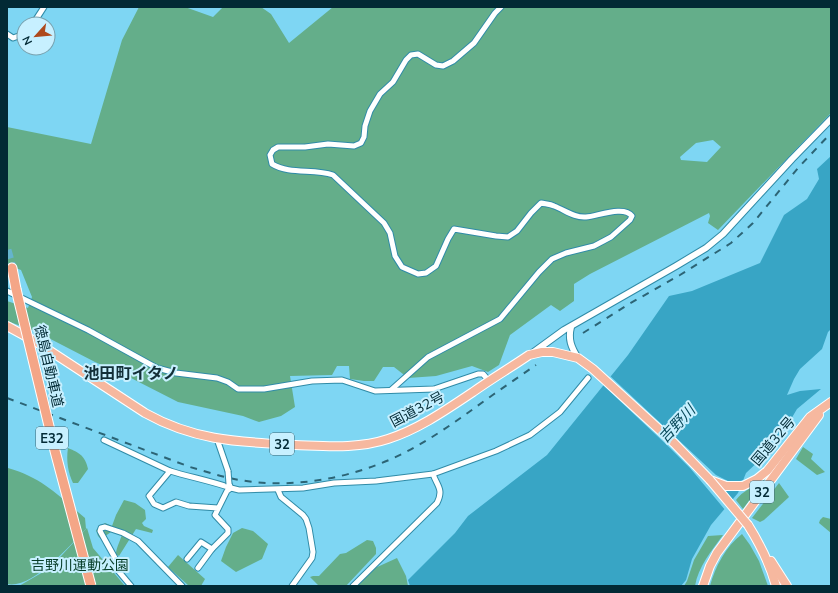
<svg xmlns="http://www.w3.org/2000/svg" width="838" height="593" viewBox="0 0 838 593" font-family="'Nunito Sans','Noto Sans JP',sans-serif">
<rect width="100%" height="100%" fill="#7ed6f3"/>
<!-- green -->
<g fill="#64ae8a" fill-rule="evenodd">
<path d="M139,7h46l28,10 10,-10h38l10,7 18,29 44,-36h498v106l-113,117 -10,-7 2,-7 -1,-3 -119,61 -16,10v17l-14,10 -9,-6 -41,30 -11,30 -11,7 -16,-6 -36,10 -28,2 -14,-11h-11l-9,14h-10l-14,-2 -1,-13h-12l-5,9 -42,1 5,31 -14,9 -22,6 -16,-6 -65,-14 -47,-24 -36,-16 -60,-31 -28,-10v-20l21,7 4,-11 -11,-27 -14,-5v-138l84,17 31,-104zM713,140l8,7 -14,15 -26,-2 -1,-3 16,-14z"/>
<polygon points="803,447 813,454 811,459 825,472 817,475 796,459"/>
<path d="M68,448c12,5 17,8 20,21l-10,14h-5c-5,-10 -7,-23 -5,-35z"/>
<path d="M8,468c35,10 51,28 77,50l1,11c-17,17 -53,60 -79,55v-115z"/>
<path d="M765,479l-22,30 -7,-9c6,-9 20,-14 29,-21z"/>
<polygon points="779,483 789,497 764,520 760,522 752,518"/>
<path d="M124,500l11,3 10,7 1,9 -4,4 2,3 9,4 -1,3 -16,-4 -17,27 -3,-2c0,-7 6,-16 7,-24l-12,2 -10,7 -3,-3 -2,-6 9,-7 7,3 4,-11z"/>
<polygon points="823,517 831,519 831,533 819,523 820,520"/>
<polygon points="87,528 93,548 125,586 19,586 50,568"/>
<polygon points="242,528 253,531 268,544 262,559 236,572 221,561 226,547 233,533"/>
<path d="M742,534l8,11 9,16 9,25h-58c5,-19 16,-40 32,-52z"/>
<path d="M723,535c-11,15 -25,32 -28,51h-11l3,-5 7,-21 14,-24z"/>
<polygon points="367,540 373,541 376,548 376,554 346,586 319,586 310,577 313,576 319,576 340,554 346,553"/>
<polygon points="178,555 205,579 201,586 189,586 168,567"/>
<polygon points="397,558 406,576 408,586 357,586 375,568"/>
</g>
<!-- water -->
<polygon fill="#38a5c5" points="831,156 831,329 828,332 822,349 800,369 794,379 787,395 800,391 821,389 797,409 784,431 762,458 746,473 738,493 711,525 692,559 686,580 681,586 410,586 408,580 455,533 468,516 547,455 628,355 669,296 692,291 760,263 784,215 807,199 819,179 817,169"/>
<!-- pier -->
<polygon fill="#7ed6f3" points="609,375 716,475 728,481 740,481 746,479 742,490 725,490 734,501 726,511 690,468 670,448 602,384"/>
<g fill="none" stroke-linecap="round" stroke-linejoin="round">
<!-- motorway-tunnel -->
<polyline stroke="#65b4cd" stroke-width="9" stroke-dasharray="9 4.5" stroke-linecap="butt" points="7,250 12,268"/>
<!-- minor casing -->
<g stroke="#308ba7" stroke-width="7">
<g id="minor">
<polyline points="33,24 44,7"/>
<polyline points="7,34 13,38 24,34"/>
<polyline points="7,291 88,330 157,368 176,373 217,378 228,382 238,389 264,389 312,381 342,380 375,391 434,389 478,374 483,374 489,381"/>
<path d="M391,390l37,-33 72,-38 39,-47 13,-13 14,-6 28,-7 17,-9 19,-17 2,-4c-8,-11 -34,0 -46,1 -12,1 -21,-7 -32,-11 -4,-2 -9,-2 -13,-3l-10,10 -14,18 -9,6 -12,-1 -42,-7 -6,10 -12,27 -10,7 -8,1 -16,-7 -7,-11 -5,-23 -6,-10 -51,-48c-19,-7 -43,0 -61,-11l-2,-9 3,-5 5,-3h27l23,-3 26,2 7,-3 3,-6 1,-11 5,-15 10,-17 13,-12 13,-22 5,-5 7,-1 18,11 7,1 10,-5 21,-18 21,-30 6,-6"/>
<polyline points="217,439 228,471"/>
<polyline points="104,440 170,471"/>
<polyline points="229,484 231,488 239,490 303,488 334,483 376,481 433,474 496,451 530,435 560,412 588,378"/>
<polyline points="278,490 281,497 303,515 306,519 309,528 313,552 312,558 292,586"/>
<polyline points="187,559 201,542 212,549"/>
<path d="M198,568l14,-19 16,-16v-4l-13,-14 12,-24 4,-3c-20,-7 -41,-11 -61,-17l-21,25 5,8 9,4 13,-6 13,4 29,2"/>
<polyline points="131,586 115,567 115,558 100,531 101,528 105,527 123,533 138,541 182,586"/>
<path d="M353,586l84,-83c7,-14 0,-17 -4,-29"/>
</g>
</g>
<!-- tertiary casing -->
<g stroke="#308ba7" stroke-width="8">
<g id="tertiary">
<path d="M571,327c-3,12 0,20 7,31"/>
<polyline points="531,354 564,330 676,266 706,248 723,234 792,159 831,119"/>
</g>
</g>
<!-- trunk casing -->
<g stroke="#fff" stroke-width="10">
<g id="trunk">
<path d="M7,326l31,17 107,70c50,28 94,29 150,32 31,1 63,4 93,-6 31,-10 58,-29 85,-47 18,-13 37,-24 56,-37l13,-3h11l25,6 15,11 81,74 36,37 16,6h17l14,-7 10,-8 43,-54 21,-15"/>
<path d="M748,525c12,19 22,39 28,61"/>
<polyline points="771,561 787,586"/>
<polyline points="703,586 710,566 717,553 819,415"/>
</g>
</g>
<!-- motorway casing -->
<g stroke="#fff" stroke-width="11">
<polyline id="motorway" points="12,268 16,289"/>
</g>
<!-- minor -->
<use href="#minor" stroke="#fff" stroke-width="5"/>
<!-- tertiary -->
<use href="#tertiary" stroke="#fff" stroke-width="6"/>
<!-- trunk -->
<use href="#trunk" stroke="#f6b89f" stroke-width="8"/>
<!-- motorway -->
<use href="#motorway" stroke="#f4a687" stroke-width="9"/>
<!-- rail -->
<g stroke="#2c6475" stroke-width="2" stroke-dasharray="7 7" stroke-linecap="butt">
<polyline points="583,333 629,304 680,275 731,243 753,223 798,168 831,133"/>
<path d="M7,398l183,69c14,4 29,9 44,12 56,11 117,0 168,-25 24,-12 46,-27 67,-42 22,-16 45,-32 67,-47"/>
</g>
<!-- minor-bridge casing -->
<g stroke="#308ba7" stroke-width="7" stroke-linecap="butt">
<polyline id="minor-bridge" points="228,471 229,484"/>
</g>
<!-- trunk-bridge casing -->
<g stroke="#fff" stroke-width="10" stroke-linecap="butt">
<polyline id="trunk-bridge" points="710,480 748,525"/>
</g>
<!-- motorway-bridge casing -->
<g stroke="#fff" stroke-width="11" stroke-linecap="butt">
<polyline id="motorway-bridge" points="16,289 55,451 91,586"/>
</g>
<!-- minor-bridge -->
<use href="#minor-bridge" stroke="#fff" stroke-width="5"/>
<!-- trunk-bridge -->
<use href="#trunk-bridge" stroke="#f6b89f" stroke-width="8"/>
<!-- motorway-bridge -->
<use href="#motorway-bridge" stroke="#f4a687" stroke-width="9"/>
</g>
<g text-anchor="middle" stroke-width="4" stroke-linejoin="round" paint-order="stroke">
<!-- shield labels -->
<g fill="#c7f0ff" stroke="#3d6572" stroke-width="1">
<rect x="36" y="427" width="32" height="22" rx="3"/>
<rect x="270" y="433" width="24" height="22" rx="3"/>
<rect x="750" y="481" width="24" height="22" rx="3"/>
</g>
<g font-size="13" font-weight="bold" fill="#022a35">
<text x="52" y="443">E32</text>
<text x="282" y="449">32</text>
<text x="762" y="497">32</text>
</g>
<!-- street labels -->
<g font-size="14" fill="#022a35" stroke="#c7f0ff">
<text transform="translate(49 366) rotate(77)" y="5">徳島自動車道</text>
<text transform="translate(417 409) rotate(-28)" y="5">国道32号</text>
<text transform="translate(773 441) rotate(-50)" y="5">国道32号</text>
</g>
<!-- park labels -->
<g font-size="14" fill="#073d28" stroke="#c7f0ff">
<text x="80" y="570">吉野川運動公園</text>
</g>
<!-- water labels -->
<g font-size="15" font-style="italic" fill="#074859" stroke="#c7f0ff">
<text transform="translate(677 424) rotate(-47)" y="5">吉野川</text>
</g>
<!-- quarter labels -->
<g font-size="16" font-weight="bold" fill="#132f38" stroke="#c7f0ff">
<text x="131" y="379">池田町イタノ</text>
</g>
</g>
<!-- border -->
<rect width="838" height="593" fill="none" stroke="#022a35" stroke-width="16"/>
<!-- north arrow -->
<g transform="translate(36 36) rotate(243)"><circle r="19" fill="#c7f0ff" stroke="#78a1ae"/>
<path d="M0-3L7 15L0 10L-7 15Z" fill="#ae491c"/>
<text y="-6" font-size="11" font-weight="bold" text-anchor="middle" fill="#022a35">N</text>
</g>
</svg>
